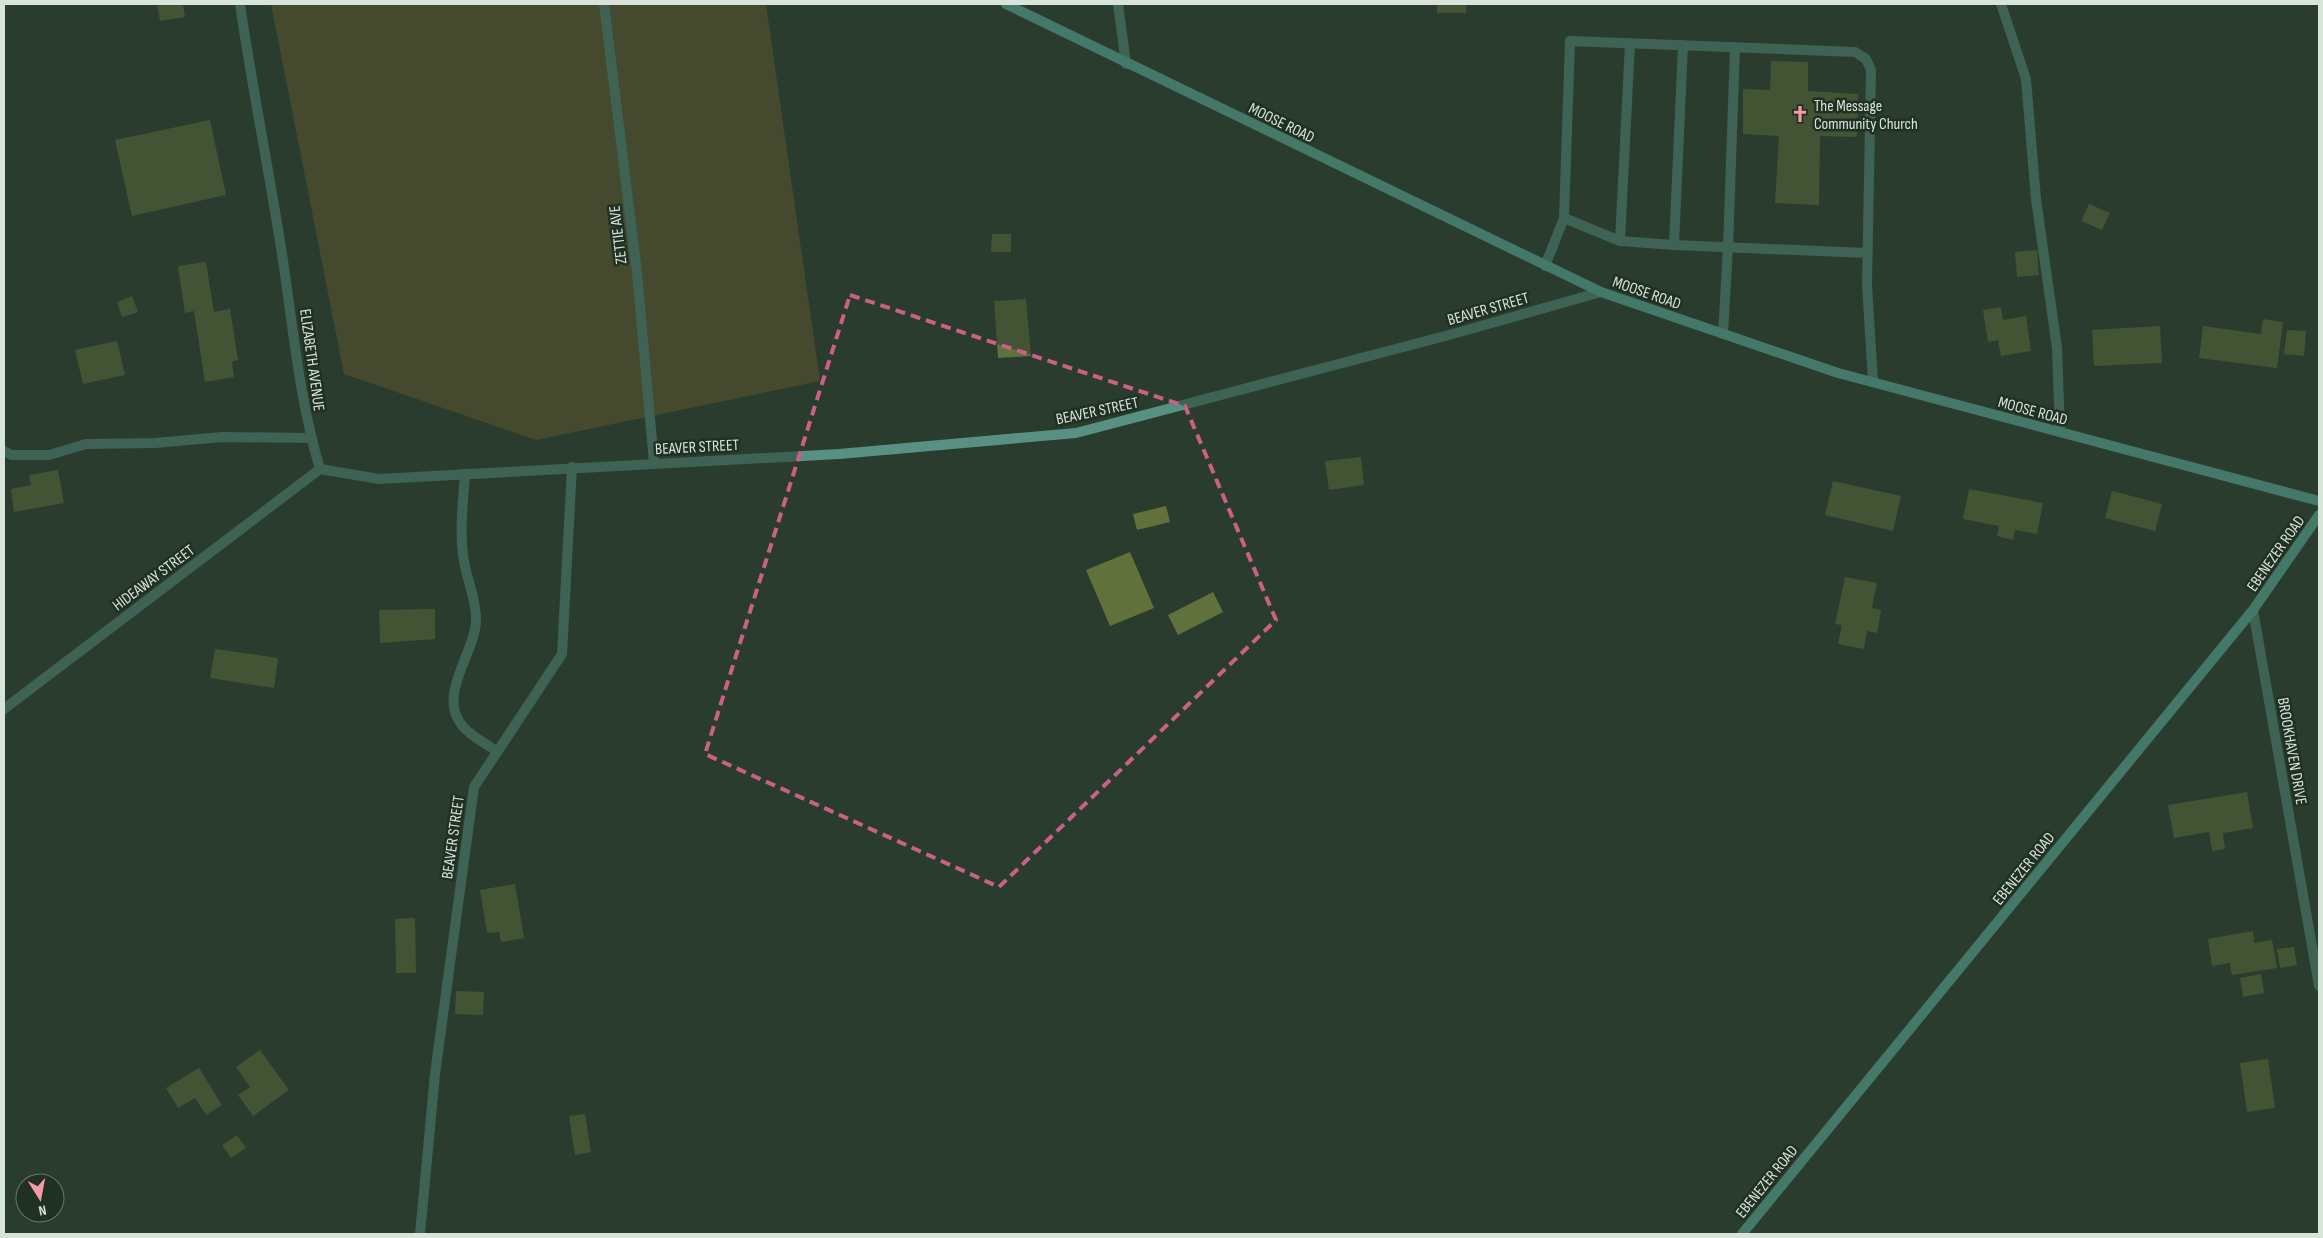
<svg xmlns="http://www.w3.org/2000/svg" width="2323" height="1238" viewBox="0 0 2323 1238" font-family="'Sofia Sans Condensed',sans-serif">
<rect width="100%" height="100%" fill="#2a3c2e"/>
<!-- green -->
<polygon fill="#665b30" points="271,4 766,4 820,381 536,440 344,374"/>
<!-- building -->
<g fill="#61713c">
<polygon points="157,4 183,4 185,17 160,21"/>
<rect x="1437" y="4" width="29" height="9"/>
<polygon points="1771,61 1808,62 1808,91 1858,94 1857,137 1820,136 1819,205 1775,203 1779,136 1743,134 1743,89 1770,90"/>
<polygon points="210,120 226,195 132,216 115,140"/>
<polygon points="2089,204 2110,213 2102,230 2081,221"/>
<polygon points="992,234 1011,234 1011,252 991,252"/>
<polygon points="2037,250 2039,275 2017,277 2015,252"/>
<polygon points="206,262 214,312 230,309 238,360 232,362 234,377 205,382 194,311 185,313 178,266"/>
<polygon points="132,296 138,312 122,317 117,302"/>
<polygon points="1026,299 1031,356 998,358 994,301"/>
<polygon points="2001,307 2003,320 2026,316 2031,351 2001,356 1998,340 1988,342 1983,310"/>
<polygon points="2263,319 2283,322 2277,368 2199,358 2203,326 2261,334"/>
<polygon points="2160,326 2162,363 2094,366 2092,330"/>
<polygon points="2287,330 2306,331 2304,356 2284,354"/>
<polygon points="117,341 125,375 83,384 75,350"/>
<polygon points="1361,457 1364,485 1329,490 1325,461"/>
<polygon points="58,470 64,503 14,512 11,489 31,485 29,475"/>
<polygon points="1833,481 1901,496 1893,531 1825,515"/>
<polygon points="1969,489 2043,503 2037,534 2015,530 2013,540 1997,536 1999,526 1963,519"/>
<polygon points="2112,491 2162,504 2155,531 2105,518"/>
<polygon points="1166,506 1170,522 1137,530 1133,514"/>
<polygon points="1130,552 1154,608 1110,626 1086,570"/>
<polygon points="1845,577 1877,583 1872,608 1881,610 1877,633 1867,631 1864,649 1838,644 1842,625 1835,624"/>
<polygon points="1213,592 1223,612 1178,635 1168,615"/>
<polygon points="435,609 435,639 380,643 379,610"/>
<polygon points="215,649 278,658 274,688 210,678"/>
<polygon points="2247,792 2253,828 2223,833 2225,849 2212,851 2209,832 2174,838 2168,805"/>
<polygon points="515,884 524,938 501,942 499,932 487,933 480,890"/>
<polygon points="415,918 416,973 396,973 395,919"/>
<polygon points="2253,931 2254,943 2272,940 2277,968 2232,975 2230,963 2212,966 2208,939"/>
<polygon points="2294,947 2297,965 2280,968 2277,949"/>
<polygon points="2261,974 2264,993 2243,997 2240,978"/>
<polygon points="456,991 484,992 483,1015 455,1014"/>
<polygon points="260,1050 289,1090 253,1116 238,1095 250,1087 236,1067"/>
<polygon points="2268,1059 2275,1108 2247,1112 2240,1063"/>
<polygon points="199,1068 222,1105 206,1115 195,1098 178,1108 166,1088"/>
<polygon points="585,1114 591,1152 575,1155 569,1116"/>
<polygon points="237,1135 246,1148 231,1158 222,1145"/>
</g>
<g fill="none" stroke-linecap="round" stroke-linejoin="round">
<!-- lane -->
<g stroke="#589084" stroke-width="10">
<polyline points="2001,4 2026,79 2036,199 2057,348 2060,432"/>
<polyline points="1564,218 1620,241 1674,245 1867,253"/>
<polyline points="1620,241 1630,43"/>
<polyline points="1674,245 1683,45"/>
<polyline points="1545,266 1564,218 1570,41 1855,52 1866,59 1871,70 1867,285 1873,382"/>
<polyline points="1723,334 1728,248 1735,47"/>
<polyline points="4,451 11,455 49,455 86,444 155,443 222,437 310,438"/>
<path d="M465,474c-2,29 -6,58 -1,87 3,19 13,41 12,60 -1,29 -33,68 -19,96 7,16 26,25 40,34"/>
</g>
<!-- street -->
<g stroke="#589084" stroke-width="10">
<path d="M240,4c12,83 29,166 42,250 11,72 17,145 38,215"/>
<polyline points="604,4 637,273 654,463"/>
<polyline points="1118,4 1126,64"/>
<polyline points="320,469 379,479 839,454 1076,433 1449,335 1601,292"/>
<polyline points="2253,610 2319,986"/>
<polyline points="4,709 320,469"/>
<polyline points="420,1234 435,1074 474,787 562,654 572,467"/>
</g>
<!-- secondary -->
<g stroke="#64c2b0" stroke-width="10">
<polyline points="1006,4 1601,292 1838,373 2319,501"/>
<polyline points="1742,1234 2253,610 2319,515"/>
</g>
</g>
<!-- marked area -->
<path d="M0 0H2323V1238H0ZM850,295l335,111 91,214 -277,267 -294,-133z" fill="#2a3c2e" fill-opacity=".55" fill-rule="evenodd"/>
<path fill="none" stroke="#ca5f87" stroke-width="4" stroke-dasharray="10 6" stroke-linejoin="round" d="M850,295l335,111 91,214 -277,267 -294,-133z"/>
<!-- icons -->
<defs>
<g id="church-bare" transform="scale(1.35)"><path d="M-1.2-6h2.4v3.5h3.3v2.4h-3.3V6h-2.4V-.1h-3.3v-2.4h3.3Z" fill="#f49aa6" stroke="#203124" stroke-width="2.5" paint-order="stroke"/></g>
</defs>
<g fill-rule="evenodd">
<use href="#church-bare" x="1800" y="114"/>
</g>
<g text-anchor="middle" stroke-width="5" stroke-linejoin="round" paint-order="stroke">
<!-- poi labels -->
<g font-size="16" fill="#d8e3da" stroke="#203124" text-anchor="start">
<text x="1814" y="111">The Message<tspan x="1814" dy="18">Community Church</tspan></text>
</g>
<!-- street labels -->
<g font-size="16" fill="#d8e3da" stroke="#203124">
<text transform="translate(1282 122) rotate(26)" y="6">MOOSE ROAD</text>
<text transform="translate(617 235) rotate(-97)" y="6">ZETTIE AVE</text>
<text transform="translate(1647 292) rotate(19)" y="6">MOOSE ROAD</text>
<text transform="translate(1488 308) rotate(-16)" y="6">BEAVER STREET</text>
<text transform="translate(313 360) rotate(82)" y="6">ELIZABETH AVENUE</text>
<text transform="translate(1097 410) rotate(-12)" y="6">BEAVER STREET</text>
<text transform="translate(2033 410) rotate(15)" y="6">MOOSE ROAD</text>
<text transform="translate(697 446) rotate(-3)" y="6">BEAVER STREET</text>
<text transform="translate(2275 553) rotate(-55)" y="6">EBENEZER ROAD</text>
<text transform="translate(153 577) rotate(-37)" y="6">HIDEAWAY STREET</text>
<text transform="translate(2293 751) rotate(80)" y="6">BROOKHAVEN DRIVE</text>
<text transform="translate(452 837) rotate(-82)" y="6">BEAVER STREET</text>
<text transform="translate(2023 868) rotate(-51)" y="6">EBENEZER ROAD</text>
<text transform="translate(1766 1181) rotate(-51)" y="6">EBENEZER ROAD</text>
</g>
</g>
<!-- border -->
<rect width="2323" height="1238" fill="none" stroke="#d8e3da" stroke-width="10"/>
<!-- north arrow -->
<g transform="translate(40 1198) rotate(169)"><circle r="24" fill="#203124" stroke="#6a786d"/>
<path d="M0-4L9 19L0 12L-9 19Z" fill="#f49aa6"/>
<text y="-8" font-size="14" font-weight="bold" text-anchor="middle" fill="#d8e3da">N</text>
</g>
</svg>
